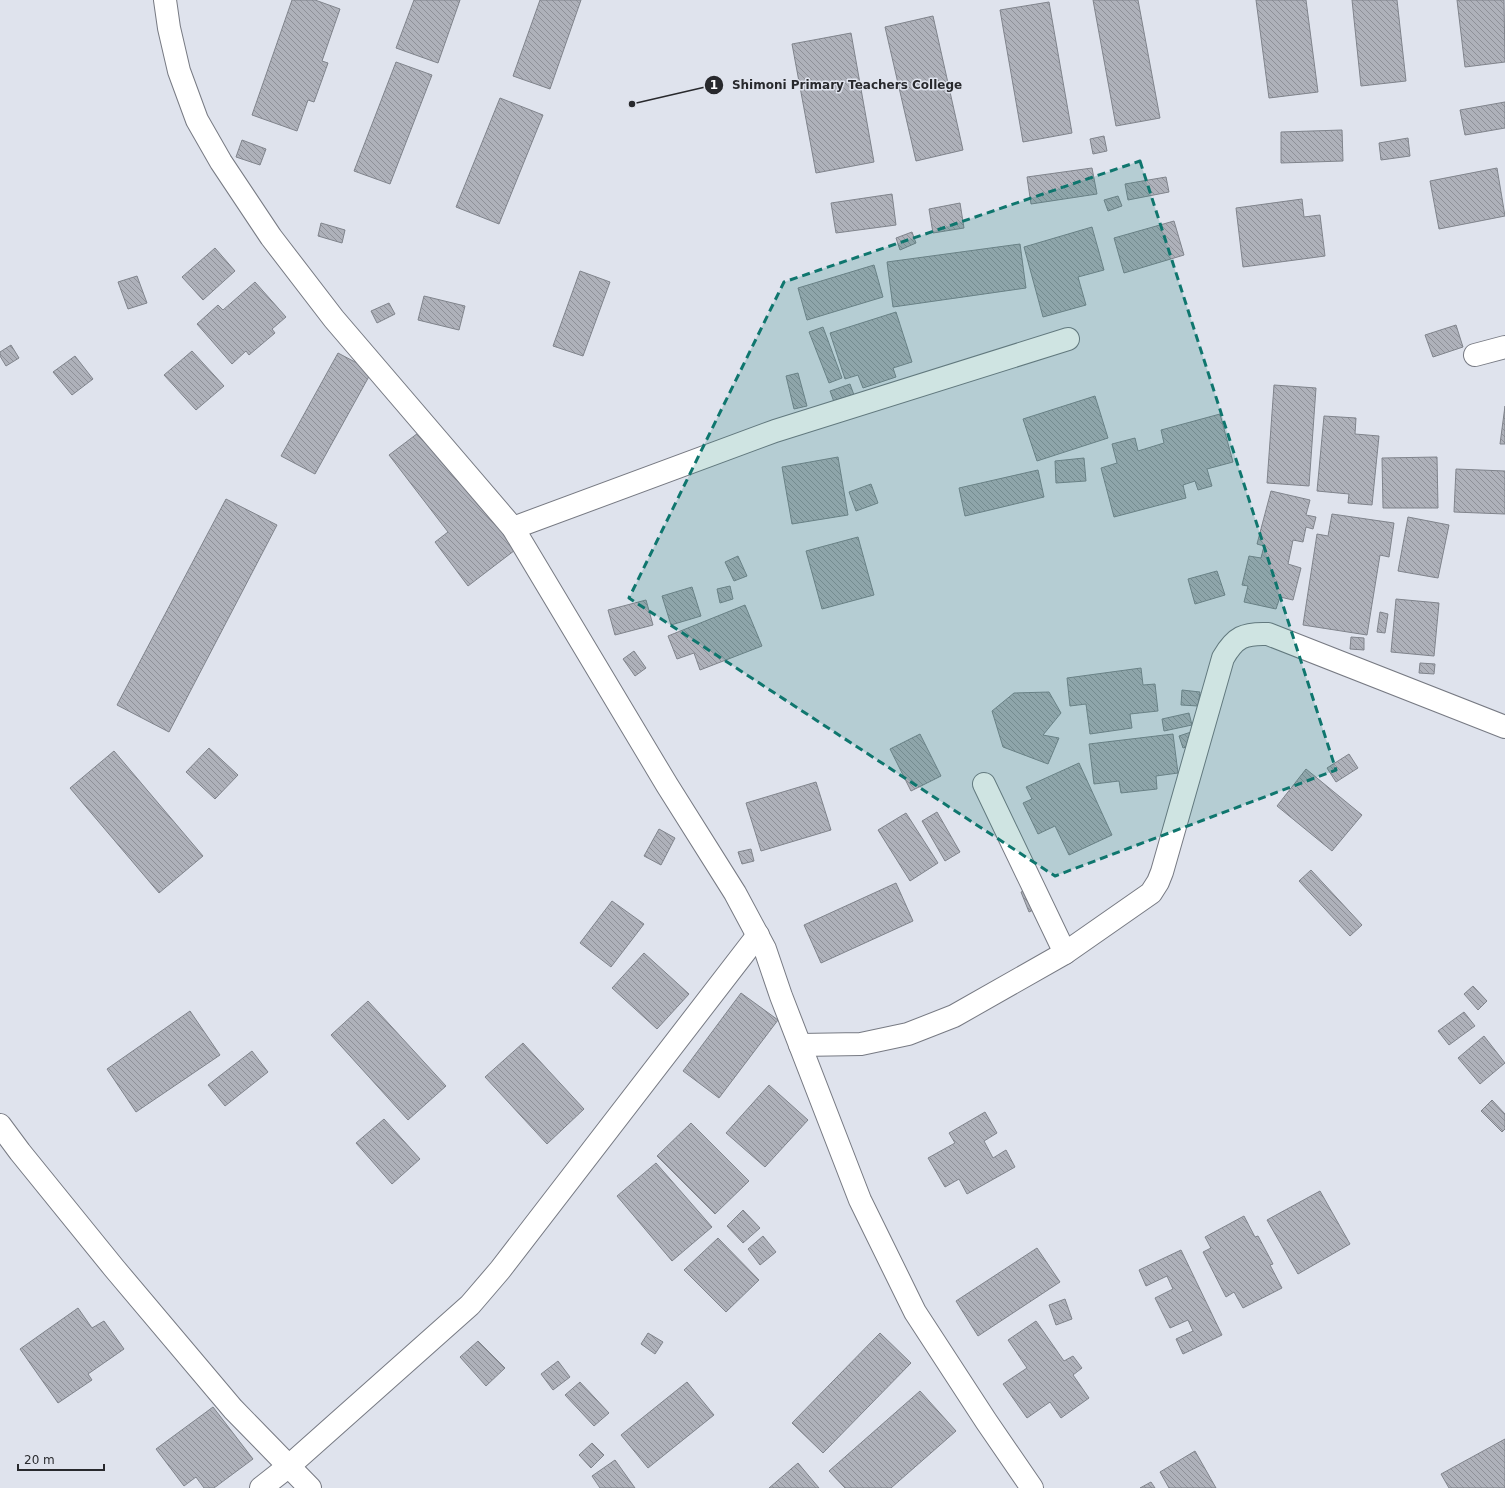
<svg xmlns="http://www.w3.org/2000/svg" width="1505" height="1488" viewBox="0 0 1505 1488" font-family="'DejaVu Sans',sans-serif">
<defs>
<pattern id="building-back-hatch" width="6" height="6" patternUnits="userSpaceOnUse"><rect width="6" height="6" fill="#aeb1ba"/><path d="M-1 5l2 2M0 0l6 6M5-1l2 2" fill="none" stroke="#8e9098"/></pattern>
</defs>
<rect width="100%" height="100%" fill="#dfe3ed"/>
<!-- building -->
<g fill="url(#building-back-hatch)" stroke="#80848c">
<polygon points="292,0 315,0 340,9 322,61 328,63 314,102 308,100 297,131 252,115"/>
<polygon points="414,0 460,0 438,63 396,48"/>
<polygon points="540,0 581,0 550,89 513,76"/>
<polygon points="1093,0 1138,0 1160,118 1116,126"/>
<polygon points="1256,0 1306,0 1318,92 1269,98"/>
<polygon points="1352,0 1397,0 1406,81 1361,86"/>
<polygon points="1457,0 1504,0 1505,62 1465,67"/>
<polygon points="1049,2 1072,133 1023,142 1000,10"/>
<polygon points="933,16 963,150 916,161 885,27"/>
<polygon points="851,33 874,162 816,173 792,44"/>
<polygon points="396,62 432,75 390,184 354,171"/>
<polygon points="500,98 543,115 499,224 456,207"/>
<polygon points="1505,102 1505,128 1465,135 1460,110"/>
<polygon points="1342,130 1343,161 1281,163 1281,132"/>
<polygon points="1104,136 1107,151 1093,154 1090,139"/>
<polygon points="1408,138 1410,156 1381,160 1379,143"/>
<polygon points="242,140 266,149 260,165 236,157"/>
<polygon points="1092,168 1097,194 1031,204 1027,177"/>
<polygon points="1497,168 1505,216 1439,229 1430,181"/>
<polygon points="1166,177 1169,192 1128,200 1125,184"/>
<polygon points="892,194 896,225 836,233 831,203"/>
<polygon points="1118,196 1122,206 1108,211 1104,200"/>
<polygon points="1302,199 1304,217 1320,215 1325,256 1243,267 1236,208"/>
<polygon points="960,203 964,228 933,233 929,209"/>
<polygon points="1174,221 1184,255 1124,273 1114,238"/>
<polygon points="321,223 345,230 342,243 318,236"/>
<polygon points="1092,227 1104,270 1078,277 1086,305 1043,317 1024,247"/>
<polygon points="912,232 916,243 900,250 896,238"/>
<polygon points="1020,244 1026,288 893,307 887,262"/>
<polygon points="215,248 235,271 203,300 182,277"/>
<polygon points="874,265 883,297 807,320 798,288"/>
<polygon points="580,271 610,282 583,356 553,346"/>
<polygon points="137,276 147,303 128,309 118,282"/>
<polygon points="255,282 286,317 272,329 275,333 249,355 246,351 232,364 197,324 218,305 223,310"/>
<polygon points="424,296 465,306 459,330 418,320"/>
<polygon points="389,303 395,314 377,323 371,311"/>
<polygon points="896,312 912,362 893,368 896,377 863,388 858,375 845,379 830,333"/>
<polygon points="1456,325 1463,347 1433,357 1425,335"/>
<polygon points="823,327 842,378 829,383 809,332"/>
<polygon points="11,345 19,358 6,366 0,356 0,352"/>
<polygon points="192,351 224,386 196,410 164,375"/>
<polygon points="338,353 372,371 315,474 281,456"/>
<polygon points="75,356 93,379 72,395 53,372"/>
<polygon points="798,373 807,406 794,409 786,376"/>
<polygon points="850,384 854,395 834,402 830,391"/>
<polygon points="1274,385 1316,388 1309,486 1267,483"/>
<polygon points="1095,396 1108,438 1037,461 1023,419"/>
<polygon points="1505,406 1505,444 1500,444"/>
<polygon points="1220,414 1233,462 1207,469 1212,486 1198,490 1195,481 1183,485 1186,498 1114,517 1101,468 1117,463 1112,444 1135,438 1138,451 1164,443 1161,430"/>
<polygon points="1324,416 1356,418 1355,434 1379,436 1372,505 1348,503 1349,494 1317,491"/>
<polygon points="426,427 519,547 468,586 435,542 448,532 389,455"/>
<polygon points="838,457 848,515 792,524 782,467"/>
<polygon points="1437,457 1438,508 1383,508 1382,458"/>
<polygon points="1084,458 1086,481 1056,483 1055,461"/>
<polygon points="1456,469 1505,471 1505,514 1454,512"/>
<polygon points="1038,470 1044,497 965,516 959,488"/>
<polygon points="871,484 878,503 856,511 849,492"/>
<polygon points="1271,491 1310,500 1306,515 1316,517 1313,529 1306,527 1303,542 1293,540 1288,564 1301,568 1293,600 1280,597 1276,609 1244,602 1248,586 1242,585 1249,556 1261,558 1264,546 1257,544"/>
<polygon points="226,499 277,525 169,732 117,705"/>
<polygon points="1332,514 1394,523 1389,557 1380,555 1367,635 1303,625 1317,534 1328,536"/>
<polygon points="1408,517 1449,525 1438,578 1398,571"/>
<polygon points="858,537 874,595 822,609 806,551"/>
<polygon points="738,556 747,576 734,581 725,562"/>
<polygon points="1217,571 1225,595 1195,604 1188,579"/>
<polygon points="730,586 733,599 720,603 717,589"/>
<polygon points="692,587 701,616 671,625 662,596"/>
<polygon points="1396,599 1439,603 1434,656 1391,652"/>
<polygon points="646,600 653,625 615,635 608,610"/>
<polygon points="745,605 762,646 700,670 694,653 677,659 668,636"/>
<polygon points="1380,612 1388,614 1385,633 1377,632"/>
<polygon points="1351,637 1364,638 1364,650 1350,649"/>
<polygon points="634,651 646,668 635,676 623,659"/>
<polygon points="1420,663 1435,664 1434,674 1419,673"/>
<polygon points="1141,668 1143,685 1155,684 1158,711 1130,714 1132,728 1090,734 1086,704 1070,706 1067,678"/>
<polygon points="1182,690 1200,692 1198,706 1181,705"/>
<polygon points="1049,692 1061,713 1043,735 1059,738 1048,764 1003,747 992,711 1014,693"/>
<polygon points="1189,713 1192,725 1164,731 1162,719"/>
<polygon points="1191,732 1195,744 1183,748 1179,736"/>
<polygon points="920,734 941,776 911,791 890,749"/>
<polygon points="1173,734 1178,773 1156,776 1157,789 1121,793 1119,781 1094,784 1089,744"/>
<polygon points="209,748 238,775 215,799 186,772"/>
<polygon points="114,751 203,856 159,893 70,788"/>
<polygon points="1349,754 1358,768 1336,782 1327,768"/>
<polygon points="1079,763 1112,835 1069,855 1055,826 1038,834 1023,803 1032,799 1026,787"/>
<polygon points="1306,769 1362,815 1332,851 1277,806"/>
<polygon points="816,782 831,830 761,851 746,803"/>
<polygon points="937,812 960,852 945,861 922,821"/>
<polygon points="906,813 938,863 910,881 878,830"/>
<polygon points="659,829 675,838 661,865 644,856"/>
<polygon points="751,849 754,861 742,864 738,852"/>
<polygon points="1311,870 1362,925 1350,936 1299,881"/>
<polygon points="896,883 913,921 821,963 804,925"/>
<polygon points="1032,888 1040,907 1029,912 1021,892"/>
<polygon points="612,901 644,924 611,967 580,943"/>
<polygon points="644,953 689,994 657,1029 612,988"/>
<polygon points="1473,986 1487,1001 1478,1010 1464,994"/>
<polygon points="741,993 778,1020 719,1098 683,1071"/>
<polygon points="368,1001 446,1086 408,1120 331,1035"/>
<polygon points="190,1011 220,1055 136,1112 107,1069"/>
<polygon points="1464,1012 1475,1026 1449,1045 1438,1031"/>
<polygon points="1484,1036 1505,1063 1480,1084 1458,1058"/>
<polygon points="523,1043 584,1109 547,1144 485,1077"/>
<polygon points="252,1051 268,1072 225,1106 208,1085"/>
<polygon points="769,1085 808,1120 765,1167 726,1133"/>
<polygon points="1492,1100 1505,1114 1505,1129 1502,1132 1481,1111"/>
<polygon points="985,1112 997,1133 984,1141 993,1158 1006,1150 1015,1167 967,1194 959,1179 945,1187 928,1158 955,1143 949,1133"/>
<polygon points="384,1119 420,1159 392,1184 356,1143"/>
<polygon points="691,1123 749,1181 715,1214 657,1156"/>
<polygon points="656,1163 712,1227 672,1261 617,1196"/>
<polygon points="1320,1191 1350,1244 1298,1274 1267,1220"/>
<polygon points="743,1210 760,1228 743,1243 727,1226"/>
<polygon points="1244,1216 1255,1237 1258,1236 1273,1264 1270,1265 1282,1288 1243,1308 1234,1292 1226,1297 1203,1252 1211,1248 1205,1237"/>
<polygon points="763,1236 776,1252 760,1265 748,1249"/>
<polygon points="718,1238 759,1280 726,1312 684,1270"/>
<polygon points="1037,1248 1060,1282 978,1336 956,1301"/>
<polygon points="1181,1250 1222,1335 1183,1354 1176,1339 1193,1331 1188,1320 1170,1328 1155,1298 1173,1289 1167,1276 1146,1286 1139,1270"/>
<polygon points="1065,1299 1072,1319 1056,1325 1049,1305"/>
<polygon points="78,1308 92,1328 104,1321 124,1349 88,1374 92,1380 58,1403 20,1349"/>
<polygon points="1036,1321 1064,1361 1073,1356 1082,1368 1073,1375 1089,1398 1061,1418 1050,1402 1027,1418 1003,1384 1027,1368 1008,1340"/>
<polygon points="648,1333 663,1342 655,1354 641,1344"/>
<polygon points="880,1333 911,1363 823,1453 792,1423"/>
<polygon points="478,1341 505,1368 486,1386 460,1357"/>
<polygon points="558,1361 570,1377 553,1390 541,1374"/>
<polygon points="580,1382 609,1413 594,1426 565,1395"/>
<polygon points="687,1382 714,1415 648,1468 621,1435"/>
<polygon points="920,1391 956,1431 891,1488 845,1488 829,1471"/>
<polygon points="213,1407 253,1459 214,1488 204,1488 196,1477 184,1486 156,1449"/>
<polygon points="1505,1439 1505,1488 1449,1488 1441,1474"/>
<polygon points="592,1443 604,1455 591,1468 579,1455"/>
<polygon points="1195,1451 1216,1488 1169,1488 1160,1472"/>
<polygon points="615,1460 635,1488 600,1488 592,1476"/>
<polygon points="798,1463 819,1488 769,1488"/>
<polygon points="1151,1482 1155,1488 1140,1488"/>
</g>
<g fill="none" stroke-linecap="round" stroke-linejoin="round">
<!-- minor casing -->
<g stroke="#777a83" stroke-width="24">
<g id="minor">
<polyline points="165,0 169,28 179,71 197,120 221,162 271,237 334,319 513,528 667,785 735,893 765,949 781,996 860,1200 915,1312 986,1421 1032,1488"/>
<polyline points="1475,355 1505,347"/>
<polyline points="513,528 775,431 1068,339"/>
<polyline points="984,784 1065,953"/>
<path d="M800,1045l61,-1 47,-10 46,-18 111,-63 86,-60 7,-11 4,-10 61,-214c12,-21 21,-25 45,-24l237,93"/>
<polyline points="0,1125 20,1152 114,1268 233,1409 310,1488"/>
<polyline points="261,1488 289,1466 470,1305 500,1270 758,935"/>
</g>
</g>
<!-- minor -->
<use href="#minor" stroke="#fff" stroke-width="22"/>
</g>
<!-- marked area -->
<path fill="#0f766e" fill-opacity="0.2" stroke="#0f766e" stroke-width="3" stroke-dasharray="8 5" stroke-linejoin="round" d="M1140,161l196,609 -281,106 -426,-278 155,-316z"/>
<!-- callouts -->
<path fill="none" stroke="#28292d" stroke-width="1.5" d="M632 104L714 85"/>
<g fill="#28292d" stroke="#dfe3ed" stroke-width="1.5">
<circle cx="632" cy="104" r="4"/>
<circle cx="714" cy="85" r="10"/>
</g>
<g font-size="12" text-anchor="middle" font-weight="bold" fill="#fff">
<text x="714" y="89">1</text>
</g>
<g font-size="12" text-anchor="middle" font-weight="bold" fill="#28292d" stroke="#dfe3ed" stroke-width="3" stroke-linejoin="round" paint-order="stroke">
<text x="847" y="89">Shimoni Primary Teachers College</text>
</g>
<!-- scale -->
<path d="M18 1464v6h86v-6" fill="none" stroke="#28292d" stroke-width="2"/>
<text x="24" y="1464" font-size="12" fill="#28292d" stroke="#dfe3ed" stroke-width="3" paint-order="stroke">20 m</text>
</svg>
